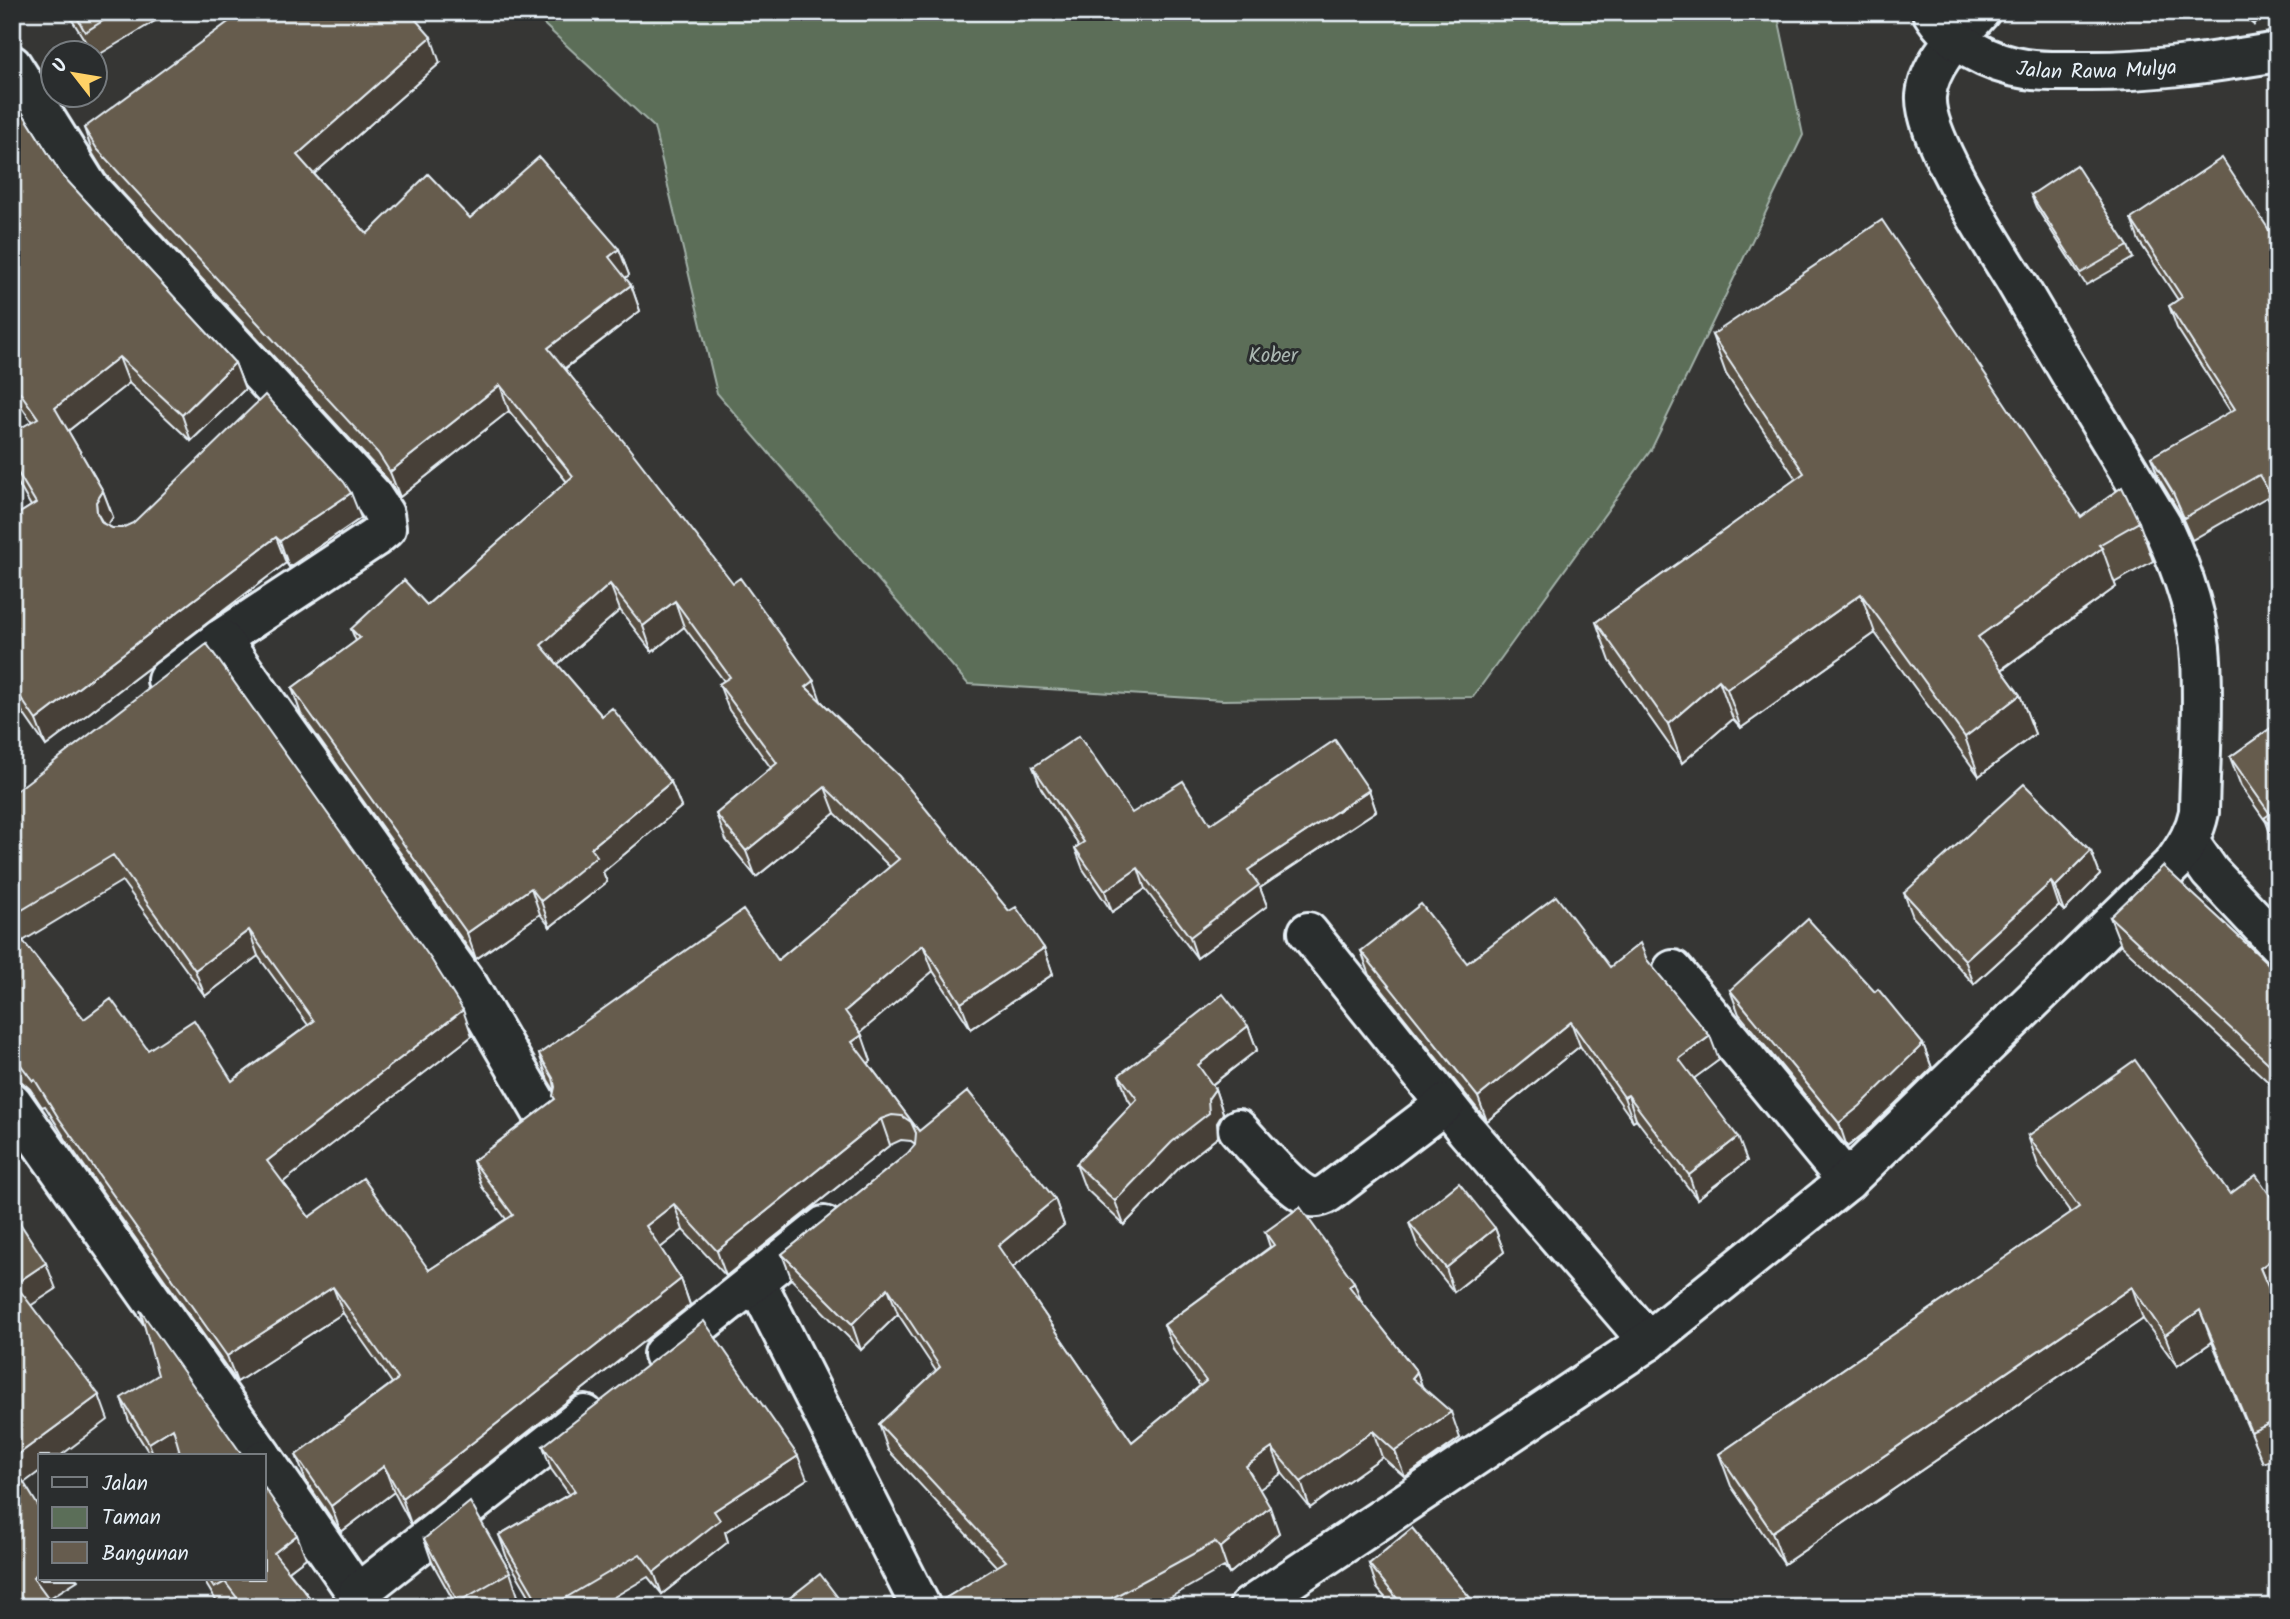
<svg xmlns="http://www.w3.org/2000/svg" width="2290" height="1619" viewBox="0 0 2290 1619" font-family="Kalam,sans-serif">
<rect width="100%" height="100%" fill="#363634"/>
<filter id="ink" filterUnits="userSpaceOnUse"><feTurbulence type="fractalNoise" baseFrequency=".0143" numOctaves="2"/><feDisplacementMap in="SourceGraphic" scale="14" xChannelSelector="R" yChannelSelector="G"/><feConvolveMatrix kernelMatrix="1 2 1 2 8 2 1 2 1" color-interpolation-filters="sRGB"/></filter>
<g filter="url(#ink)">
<!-- green -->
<polygon fill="#5b6e58" stroke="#a2b0a8" stroke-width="2" points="536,12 1777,12 1803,135 1651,450 1473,697 1223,700 968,684 717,393 654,127 534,15"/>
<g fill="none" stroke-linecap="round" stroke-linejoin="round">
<!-- street casing -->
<g stroke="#e8f1f8" stroke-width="44">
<g id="street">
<polyline points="12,65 89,188 371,494 384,514 386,528 374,538 221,639 167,680"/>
<polyline points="221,639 469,987 543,1114"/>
<polyline points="2189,842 2210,872 2278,944"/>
<polyline points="1308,932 1466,1130 1648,1341"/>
<polyline points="1673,970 1847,1181"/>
<polyline points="12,1102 262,1456"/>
<path d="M1238,1129c14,15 56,65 74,68 6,1 11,-1 16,-4l117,-89"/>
<polyline points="756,1281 921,1607"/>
<polyline points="663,1354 824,1226"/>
<polyline points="264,1459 366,1607"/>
<polyline points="358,1593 585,1415"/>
<path d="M1249,1607l399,-266 199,-160 327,-318c12,-17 21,-31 25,-51 1,-50 5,-101 2,-152 -2,-45 -20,-93 -39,-134 -49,-82 -99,-163 -147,-246 -23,-37 -92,-144 -89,-184 3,-33 33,-61 54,-84"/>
</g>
</g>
<!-- secondary casing -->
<g stroke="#e8f1f8" stroke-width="44">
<g id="secondary">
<path id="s1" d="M1932,12c19,32 59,52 94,57 18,3 36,2 54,2 68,1 131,-8 198,-19"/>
</g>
</g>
<!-- street -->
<use href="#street" stroke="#2a2d2e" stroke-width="38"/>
<!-- secondary -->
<use href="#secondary" stroke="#2a2d2e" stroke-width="38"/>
</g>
<!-- wall -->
<g fill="#584f43" stroke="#e8f1f8" stroke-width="2" fill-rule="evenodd">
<polygon points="67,12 170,12 95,57 94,52 92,52"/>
<polygon points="2237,12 2263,12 2254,25"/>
<path d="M440,63l-126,111 53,60 103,-16 149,31 10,26 -4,3 6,7 9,26 -75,58 257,333 187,209 35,37 9,26 -82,55 -38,-58 -73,61 11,29 -3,2 51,68 136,68 9,26 -52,42 120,175 68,-56 -26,-35 -10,-26 106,-78 -5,-15 89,50 7,19 56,71 5,14 38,52 -55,39 -23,-20 -72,51 -28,-35 -23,16 20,44 -50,41 -5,-7 -71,40h-222l66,-40 -109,-117 -9,-26 57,-53 -38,-57 -37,36 -69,-70 -10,-26 126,-101 7,-9 -4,-3 -10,-1 -11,5 -164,131 -43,-46 -23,18 21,31 9,26 -279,219 -17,-32 -53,40 -35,-51 -10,-26 96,-72 -49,-70 -106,69 -169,-239 -23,-37 -3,1 -12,-18 -8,-7 -10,-1v-288l460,243 -189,146 26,35 120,53 77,-51 -24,-32 -9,-26 82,-62 -2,-3 2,-5 -7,-11 -9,-26 239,-94 112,-93 -55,-54 -79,64 -30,-37 -10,-26 55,-46 -42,-58 -10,-26 5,-3 -40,-54 -32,25 -32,-42 -63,55 45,51 69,66 10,25 -78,65 4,10 -57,45 -10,-13 -64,45 -175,-245 -9,-26 64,-47 -5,-12 76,-24 140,-123 -58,-71 -109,86 -13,-18 -281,-304 -13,-21 -9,-26zM122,881l83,115 53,-40 50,69 -76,56 -84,-31 -64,-31 -61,-78z"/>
<polygon points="12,96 61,174 235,363 245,389 191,441 129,383 68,431 103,491 113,517 107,525 112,528 122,528 361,518 289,567 286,563 46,746 12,697 12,518 31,506 12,473 12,433 32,422 12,393"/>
<polygon points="2031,195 2128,246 2133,258 2086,285 2036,207"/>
<polygon points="2131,219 2271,233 2278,229 2278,515 2267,497 2192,540 2181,515 2159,479 2151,457 2231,412 2177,328 2169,306 2178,300 2139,241"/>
<polygon points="1712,335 2081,517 2139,522 2153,561 2114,583 2116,587 2002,670 2020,695 2035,734 1979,776 1875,633 1741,728 1733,719 1682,763 1610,661 1596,622 1796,479 1726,374"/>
<polygon points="2278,723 2278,850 2275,846 2266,822 2241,786 2230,757"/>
<polygon points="1033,767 1132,813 1210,824 1369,790 1376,811 1260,888 1267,906 1197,958 1145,889 1112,912 1083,869 1075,848 1079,845 1041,788"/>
<polygon points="2091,851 2100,875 2064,911 2059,906 1974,984 1913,917 1904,893"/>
<polygon points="2110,917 2278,973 2278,1091 2121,945"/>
<polygon points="1361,951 1467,963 1610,967 1647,960 1719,1060 1694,1078 1747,1161 1697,1199 1636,1119 1633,1121 1580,1046 1487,1121 1370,975"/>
<polygon points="1730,990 1923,1044 1932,1068 1868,1130 1847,1147 1739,1014"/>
<polygon points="1248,1026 1257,1050 1212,1085 1215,1089 1223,1113 1217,1123 1218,1137 1181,1166 1124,1225 1085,1188 1076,1164 1132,1105 1128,1099 1119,1075"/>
<polygon points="2028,1136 2273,1298 2278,1310 2278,1457 2263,1463 2212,1342 2177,1366 2143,1319 1784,1564 1731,1486 1719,1454 2071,1213 2039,1168"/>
<polygon points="1409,1223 1495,1228 1504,1252 1454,1292 1418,1247"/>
<polygon points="121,1398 180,1451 172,1456 151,1456 129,1421"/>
<polygon points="543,1446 807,1479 725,1532 728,1542 662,1594 648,1577 597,1607 536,1607 507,1558 499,1535 569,1494 551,1469"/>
<polygon points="424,1539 510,1572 518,1596 500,1607 457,1607 432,1562"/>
<polygon points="306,1558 289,1571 317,1607 235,1607 233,1605 229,1607 220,1607 203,1579 264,1579"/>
<polygon points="1369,1564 1478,1607 1393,1607 1377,1588"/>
</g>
<!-- shaded-wall -->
<g fill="#474037" stroke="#e8f1f8" stroke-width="2">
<polygon points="2249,12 2263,12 2254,25"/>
<polygon points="431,37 440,63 306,181 297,155"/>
<polygon points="619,249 629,275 619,283 609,257"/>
<polygon points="631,285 640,311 557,374 548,348"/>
<polygon points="119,357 129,383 64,434 55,408"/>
<polygon points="235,363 245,389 191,441 182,415"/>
<polygon points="500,385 509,411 400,497 390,472"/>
<polygon points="2278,488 2278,515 2270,493"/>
<polygon points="103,491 113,517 106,528 97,513 96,502"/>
<polygon points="351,493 361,518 289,567 280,541"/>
<polygon points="276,537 286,563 46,746 36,720"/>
<polygon points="2102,548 2116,587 1992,676 1978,637"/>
<polygon points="610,584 620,610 550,671 541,645"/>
<polygon points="1861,594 1875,633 1741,728 1727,689"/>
<polygon points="675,601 684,627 652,652 643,626"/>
<polygon points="1719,680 1733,719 1682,763 1668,724"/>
<polygon points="814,681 823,707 806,687"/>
<polygon points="2020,695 2035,734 1979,776 1965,737"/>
<polygon points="671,782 681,807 603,872 607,882 550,927 541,901 591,848"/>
<polygon points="825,787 835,813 756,877 746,851"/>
<polygon points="1369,790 1376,811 1260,888 1267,906 1197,958 1190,937 1248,870"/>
<polygon points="2091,851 2100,875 2064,911 2055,887"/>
<polygon points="1138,868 1145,889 1112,912 1105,891"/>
<polygon points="2051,882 2059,906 1974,984 1965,960"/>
<polygon points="531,888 540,914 476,959 467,933"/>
<polygon points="249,930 258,956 205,996 195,970"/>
<polygon points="923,945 933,971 855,1037 845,1011"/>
<polygon points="1044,948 1053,974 971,1029 961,1003"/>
<polygon points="463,1010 472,1036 277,1187 267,1161"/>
<polygon points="1571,1022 1580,1046 1487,1121 1478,1097"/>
<polygon points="1248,1026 1257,1050 1206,1089 1198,1065"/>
<polygon points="862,1035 871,1061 861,1068 852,1042"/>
<polygon points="1710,1036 1719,1060 1688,1083 1679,1059"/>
<polygon points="1923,1044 1932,1068 1868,1130 1847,1147 1839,1123"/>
<polygon points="1215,1089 1223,1113 1217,1123 1218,1137 1181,1166 1124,1225 1115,1201 1208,1099"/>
<polygon points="1628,1095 1636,1119 1633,1121 1624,1097"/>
<polygon points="881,1119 890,1145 726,1276 717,1251"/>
<polygon points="1738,1137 1747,1161 1697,1199 1689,1175"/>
<polygon points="1055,1199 1064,1225 1007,1272 998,1246"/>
<polygon points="674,1204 683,1230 655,1252 646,1226"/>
<polygon points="1495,1228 1504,1252 1454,1292 1446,1268"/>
<polygon points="2278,1255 2278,1295 2272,1299 2260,1268"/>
<polygon points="46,1263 56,1289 24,1310 15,1284"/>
<polygon points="681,1279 690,1305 411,1524 402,1498"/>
<polygon points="1354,1282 1364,1308 1349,1286"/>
<polygon points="333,1287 343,1313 237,1382 227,1356"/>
<polygon points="2132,1287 2143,1319 1784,1564 1772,1532"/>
<polygon points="888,1288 898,1314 861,1350 852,1324"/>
<polygon points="2200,1310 2212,1342 2177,1366 2165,1335"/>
<polygon points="1417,1372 1426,1398 1412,1378"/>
<polygon points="99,1395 108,1420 60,1456 40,1456 40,1471 20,1486 12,1466 12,1459"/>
<polygon points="1451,1412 1460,1438 1405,1477 1395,1451"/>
<polygon points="173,1428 181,1450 172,1456 154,1456 149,1443"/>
<polygon points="1373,1431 1382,1457 1310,1508 1301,1482"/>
<polygon points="1272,1448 1282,1473 1256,1492 1246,1466"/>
<polygon points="798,1456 807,1479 725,1532 728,1542 662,1594 654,1572 714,1511"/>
<polygon points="384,1466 394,1492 341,1532 331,1506"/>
<polygon points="1270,1507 1279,1533 1229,1574 1220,1548"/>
<polygon points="297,1535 306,1558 282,1576 274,1553"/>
<polygon points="40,1572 40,1579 77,1579 78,1580 42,1603 33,1577"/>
</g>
<!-- building -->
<g fill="#665c4e" stroke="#e8f1f8" stroke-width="2">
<polygon points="74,12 117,12 85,32"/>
<polygon points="242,12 409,12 431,37 297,155 367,234 428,174 470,218 539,157 619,249 609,257 631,285 548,348 625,443 733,583 740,578 814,681 806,687 899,776 1009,911 1016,907 1044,948 961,1003 923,945 845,1011 862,1035 852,1042 919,1131 968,1091 1055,1199 998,1246 1132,1442 1206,1381 1164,1325 1274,1245 1265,1232 1300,1207 1354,1282 1349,1286 1417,1372 1412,1378 1451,1412 1395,1451 1373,1431 1301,1482 1272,1448 1246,1466 1270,1507 1220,1548 1215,1542 1112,1598 1117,1607 931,1607 1006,1561 879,1424 940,1367 888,1288 852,1324 782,1254 908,1153 915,1145 916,1133 911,1122 902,1116 892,1115 881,1119 717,1251 674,1204 646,1226 681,1279 402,1498 384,1466 331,1506 296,1455 398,1379 333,1287 227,1356 58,1117 35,1080 33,1081 20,1064 12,1057 12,927 84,1019 111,999 148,1050 194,1020 232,1081 314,1021 249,930 195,970 113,855 12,916 12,793 16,791 207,644 431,959 463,1010 267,1161 309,1217 363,1178 429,1270 513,1215 473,1161 555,1099 553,1096 555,1087 553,1078 539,1054 743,910 778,960 899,859 825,787 746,851 716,814 777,763 719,684 730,677 675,601 643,626 610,584 541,645 602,716 612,708 671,782 591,848 597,856 541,901 531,888 467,933 292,688 360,638 351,629 404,580 427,605 573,476 500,385 390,472 378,453 97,149 84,128"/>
<polygon points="12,96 61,174 235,363 182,415 119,357 55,408 103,491 96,502 97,513 102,523 112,528 122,528 133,523 265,395 344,482 351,493 280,541 276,537 36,720 12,685 12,518 36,503 12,463 12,433 38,418 12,381"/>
<polygon points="2222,158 2271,233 2278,229 2278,488 2270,493 2259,475 2184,518 2173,493 2151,457 2235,409 2169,306 2182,297 2131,219"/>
<polygon points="2076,165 2128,246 2081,273 2031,195"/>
<polygon points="1882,220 2081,517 2122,487 2139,522 2099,545 2102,548 1978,637 2020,695 1965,737 1861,594 1727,689 1719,680 1668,724 1596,622 1804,473 1712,335"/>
<polygon points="2278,723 2278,834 2264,818 2270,814 2230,757"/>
<polygon points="1079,736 1132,813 1183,781 1210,824 1335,740 1369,790 1248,870 1259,885 1190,937 1138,868 1105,891 1075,848 1084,842 1033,767"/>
<polygon points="2024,784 2091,851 2055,887 2051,882 1965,960 1904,893"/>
<polygon points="2163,866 2278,973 2278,1072 2110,917"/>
<polygon points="1556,896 1610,967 1640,943 1647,960 1710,1036 1679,1059 1738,1137 1689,1175 1628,1095 1624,1097 1571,1022 1478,1097 1361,951 1421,904 1467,963"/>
<polygon points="1808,919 1875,992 1878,989 1923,1044 1860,1106 1839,1123 1730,990"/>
<polygon points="1223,994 1248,1026 1198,1065 1215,1089 1208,1099 1209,1113 1172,1142 1115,1201 1076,1164 1137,1099 1119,1075"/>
<polygon points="2135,1060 2230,1194 2256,1175 2278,1207 2278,1255 2260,1268 2278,1310 2278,1420 2251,1432 2200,1310 2165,1335 2132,1287 1772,1532 1719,1454 2079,1207 2028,1136"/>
<polygon points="1459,1183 1495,1228 1446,1268 1409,1223"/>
<polygon points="12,1211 46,1263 15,1284 99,1395 12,1459"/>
<polygon points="140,1310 243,1456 181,1456 173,1428 149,1443 121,1398 158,1375"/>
<polygon points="704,1321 798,1456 714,1511 720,1520 654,1572 640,1554 550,1607 541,1607 499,1535 575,1491 543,1446"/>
<polygon points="12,1463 40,1509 40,1572 33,1577 55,1607 12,1607"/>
<polygon points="264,1487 297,1535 274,1553 317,1607 244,1607 225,1582 214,1588 208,1579 264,1579"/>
<polygon points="470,1502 510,1572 458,1602 424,1539"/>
<polygon points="1412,1528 1478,1607 1404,1607 1369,1564"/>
<polygon points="820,1574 845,1607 778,1607"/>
</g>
</g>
<g text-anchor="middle" stroke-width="6" stroke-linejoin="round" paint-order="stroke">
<!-- street labels -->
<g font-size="21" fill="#e8f1f8" stroke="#2a2d2e">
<text dy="7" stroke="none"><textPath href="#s1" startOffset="184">Jalan Rawa Mulya</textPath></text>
</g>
<!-- park labels -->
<g font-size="21" fill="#a9b6b0" stroke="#2a2d2e">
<text x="1273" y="362">Kober</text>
</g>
</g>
<!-- margin -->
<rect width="2290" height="1619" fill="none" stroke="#2a2d2e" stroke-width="42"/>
<rect x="21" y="21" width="2248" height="1577" fill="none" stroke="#e8f1f8" stroke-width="2.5" filter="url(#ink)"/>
<!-- legend -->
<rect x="38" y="1454" width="228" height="126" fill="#2a2d2e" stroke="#767b7f" stroke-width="2"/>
<rect x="52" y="1477" width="35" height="10" fill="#2a2d2e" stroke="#767b7f" stroke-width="2"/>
<text x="102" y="1490" font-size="21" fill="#e8f1f8">Jalan</text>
<rect x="52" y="1507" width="35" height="21" fill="#5b6e58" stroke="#767b7f" stroke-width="2"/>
<text x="102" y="1524" font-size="21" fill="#e8f1f8">Taman</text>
<rect x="52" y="1542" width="35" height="21" fill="#665c4e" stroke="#767b7f" stroke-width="2"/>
<text x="102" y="1560" font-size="21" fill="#e8f1f8">Bangunan</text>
<!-- north arrow -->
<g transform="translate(74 74) rotate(301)"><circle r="33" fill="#2a2d2e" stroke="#767b7f" stroke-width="2"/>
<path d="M0-5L12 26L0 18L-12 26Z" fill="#ffd166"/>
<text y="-10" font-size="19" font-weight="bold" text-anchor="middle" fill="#e8f1f8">U</text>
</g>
</svg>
